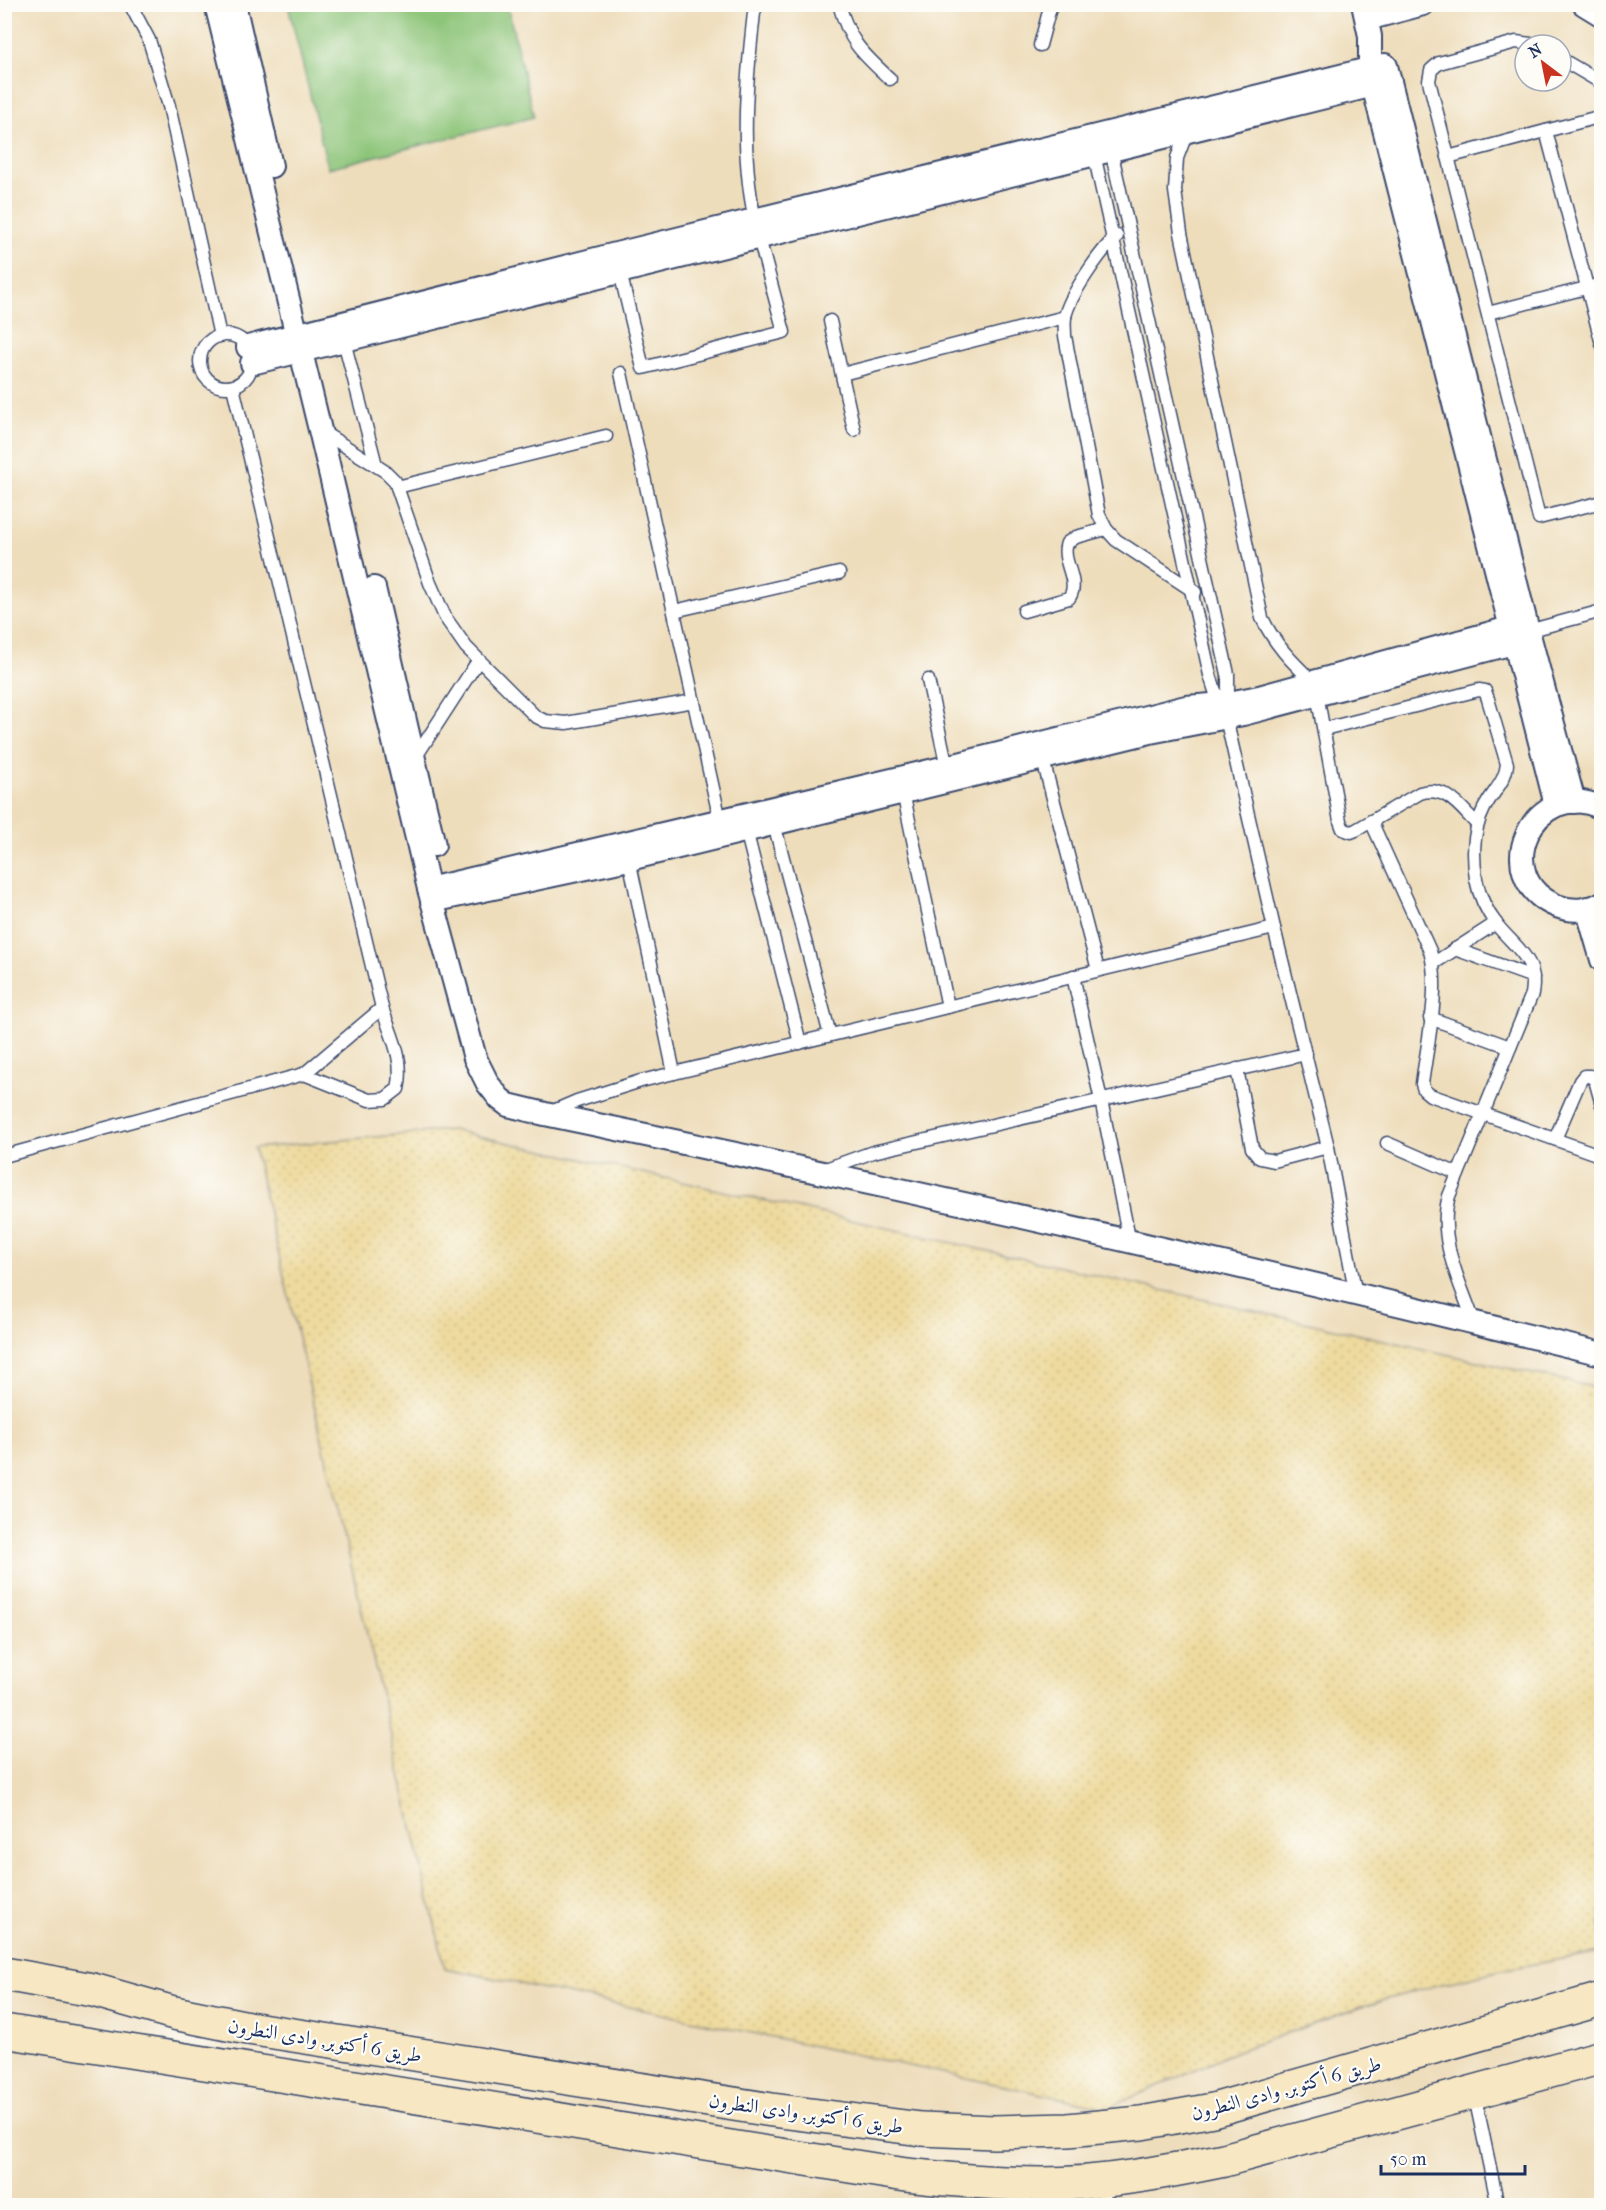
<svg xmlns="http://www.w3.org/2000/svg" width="1606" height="2210" viewBox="0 0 1606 2210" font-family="'IM FELL French Canon',Amiri,serif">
<defs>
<pattern id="sand-dots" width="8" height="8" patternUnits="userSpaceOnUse" patternTransform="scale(1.5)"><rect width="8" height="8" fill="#eeda9e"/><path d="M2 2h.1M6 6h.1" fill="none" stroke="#ccbb8a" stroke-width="1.8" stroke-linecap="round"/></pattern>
</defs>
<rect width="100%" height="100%" fill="#fdfcf7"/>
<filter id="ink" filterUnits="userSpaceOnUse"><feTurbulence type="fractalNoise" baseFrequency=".0167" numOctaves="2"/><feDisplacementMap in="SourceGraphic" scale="12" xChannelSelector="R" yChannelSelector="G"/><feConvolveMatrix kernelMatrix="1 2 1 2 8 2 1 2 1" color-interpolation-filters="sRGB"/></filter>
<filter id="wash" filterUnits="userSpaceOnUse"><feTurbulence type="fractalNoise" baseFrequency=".008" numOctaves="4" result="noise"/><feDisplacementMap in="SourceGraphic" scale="24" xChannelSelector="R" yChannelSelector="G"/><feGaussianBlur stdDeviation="1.35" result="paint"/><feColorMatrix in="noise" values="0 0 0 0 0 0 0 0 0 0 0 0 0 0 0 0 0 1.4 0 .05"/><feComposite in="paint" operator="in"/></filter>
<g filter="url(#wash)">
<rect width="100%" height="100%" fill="#edb"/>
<!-- sand -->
<polygon fill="url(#sand-dots)" stroke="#84847e" stroke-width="1.5" points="452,1130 1601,1389 1601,1952 1506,1969 1437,1985 1370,2004 1237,2051 1108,2108 445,1968 254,1148"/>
<!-- green -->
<polygon fill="#8dc579" stroke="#547a6c" stroke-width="1.5" points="288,5 507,5 534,117 328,168"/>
</g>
<g filter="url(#ink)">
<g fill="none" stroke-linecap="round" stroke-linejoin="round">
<!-- lane casing -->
<g stroke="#3b496c" stroke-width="15">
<g id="lane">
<polyline points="130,4 149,40 169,106 220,336"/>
<path d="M839,4c11,39 22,48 51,75"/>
<polyline points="1040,45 1051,4"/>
<polyline points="1537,45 1516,42 1439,63 1431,70 1429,81 1539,518 1602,502"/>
<polyline points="1561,59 1602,83"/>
<polyline points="1546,131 1602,344"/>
<path d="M1187,132l-10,26 -2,33 6,42 81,385c13,27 30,44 51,64"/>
<polyline points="1111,150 1228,674 1228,689 1224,704"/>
<polyline points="1094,154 1210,675 1215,691 1224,704"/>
<polyline points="1448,157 1602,116"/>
<path d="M755,220c-15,-69 -9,-137 -1,-207l3,-9"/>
<path d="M1117,236c-16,14 -48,60 -52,81 -1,6 0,13 0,19l34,179 7,14 10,11 79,52"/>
<polyline points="620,272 643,368 784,332 759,238"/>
<polyline points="1488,313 1602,284"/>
<polyline points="830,321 854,430"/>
<circle cx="226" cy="361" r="26"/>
<polyline points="344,341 376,465"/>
<polyline points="621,373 720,820"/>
<polyline points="842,374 1065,317"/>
<path d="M233,387l149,621c9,27 23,52 16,81l-13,10 -16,1 -65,-26"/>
<polyline points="321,431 386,472 395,481 430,583 445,617 466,647 535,716 545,721 566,723 694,701"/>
<polyline points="397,487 606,436"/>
<polyline points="674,611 839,573"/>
<path d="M1024,611l45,-13c12,-17 -9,-37 -2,-55l9,-6 30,-8"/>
<polyline points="1528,631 1602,611"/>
<polyline points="928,680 947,767"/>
<path d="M1317,694l23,127 3,8 8,3 5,-2 64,-37c26,-8 40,14 57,31"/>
<polyline points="1226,718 1274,928 1328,1147 1356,1295"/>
<path d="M1324,729l155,-39 6,1 3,8 19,65c-1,14 -10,24 -18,36 -16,24 -17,51 -13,79 3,16 11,33 21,46 19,24 41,33 35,69l-83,202c-12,43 11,86 25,126"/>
<polyline points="415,758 478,661"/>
<polyline points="1043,760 1098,970"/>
<polyline points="903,792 948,1007"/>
<path d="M1371,821l59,130c11,37 -3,93 -8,133l2,6 6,5 172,61"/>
<polyline points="774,824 830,1035"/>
<polyline points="746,830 800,1043"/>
<polyline points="629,859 674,1073"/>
<polyline points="1455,949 1533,977"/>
<polyline points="1434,963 1496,923"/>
<polyline points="1073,976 1101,1100 1130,1243"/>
<polyline points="1430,1018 1510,1047"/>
<polyline points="1237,1069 1252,1148 1260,1158 1274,1161 1328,1147"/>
<polyline points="549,1113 577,1101 641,1081 1274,928"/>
<polyline points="1555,1139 1580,1081 1584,1076 1590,1076 1595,1080 1602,1105"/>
<polyline points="1387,1143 1458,1174"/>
<polyline points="4,1156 304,1074 382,1008"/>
<polyline points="823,1170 873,1152 1306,1054"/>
<polyline points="1474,2092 1498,2206"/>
<polyline points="1104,2206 1105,2181"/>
</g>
</g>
<!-- street casing -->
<g stroke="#3b496c" stroke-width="26">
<g id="street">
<path d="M216,4l104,426 109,459 46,169 13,26 12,15 8,6 37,9c354,73 706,153 1057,240"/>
<polyline points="234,4 271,166"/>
<polyline points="1363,4 1370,36 1370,69 1373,85 1556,805"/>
<polyline points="1584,4 1602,15"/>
<polyline points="1367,19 1423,4"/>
<polyline points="1386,66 1528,631 1574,802"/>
<polyline points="248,347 616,254 1385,65"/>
<polyline points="252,363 1390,81"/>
<polyline points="374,588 434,845"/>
<path d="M1602,808c-69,-33 -115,70 -45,98 14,6 31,5 45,-3"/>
<polyline points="429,889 947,767 1186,707 1224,704 1259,697 1509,628 1528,631 1513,643 1243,714 1150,732 629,859 432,901"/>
<polyline points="1587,908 1602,960"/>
</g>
</g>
<!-- secondary casing -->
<g stroke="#3b496c" stroke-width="36">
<g id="secondary">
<polyline points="4,1974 93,1990 174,2013 248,2028 772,2110 921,2129 994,2132 1068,2130 1141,2123 1213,2110 1602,1999"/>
<path d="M4,2031l902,144c46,5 91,9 137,9 61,0 122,-12 181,-24l378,-103"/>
</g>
</g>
<!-- lane -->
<use href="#lane" stroke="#fff" stroke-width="12"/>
<!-- street -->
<use href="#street" stroke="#fff" stroke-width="22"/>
<!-- secondary -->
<use href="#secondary" stroke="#f7e8c3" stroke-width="33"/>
</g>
</g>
<g text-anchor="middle" stroke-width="4.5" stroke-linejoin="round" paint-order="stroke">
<!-- street labels -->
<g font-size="20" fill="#1b2f5e" stroke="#fdfcf7">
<text transform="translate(325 2040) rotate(9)" y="7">طريق 6 أكتوبر, وادى النطرون</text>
<text transform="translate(1286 2088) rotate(-15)" y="7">طريق 6 أكتوبر, وادى النطرون</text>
<text transform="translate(806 2113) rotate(8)" y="7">طريق 6 أكتوبر, وادى النطرون</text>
</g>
</g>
<!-- margin -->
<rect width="1606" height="2210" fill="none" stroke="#fdfcf7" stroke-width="24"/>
<!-- north arrow -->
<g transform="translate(1543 63) rotate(328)"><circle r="28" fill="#fdfcf7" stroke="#a3aaba" stroke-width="1.5"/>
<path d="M0-4.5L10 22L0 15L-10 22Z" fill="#c8321e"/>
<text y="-9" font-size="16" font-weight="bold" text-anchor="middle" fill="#1b2f5e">N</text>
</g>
<!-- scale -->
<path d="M1381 2165v9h144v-9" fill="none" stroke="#1b2f5e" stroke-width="3"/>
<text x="1390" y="2165" font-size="18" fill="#1b2f5e" stroke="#fdfcf7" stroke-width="4.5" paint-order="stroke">50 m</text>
</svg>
